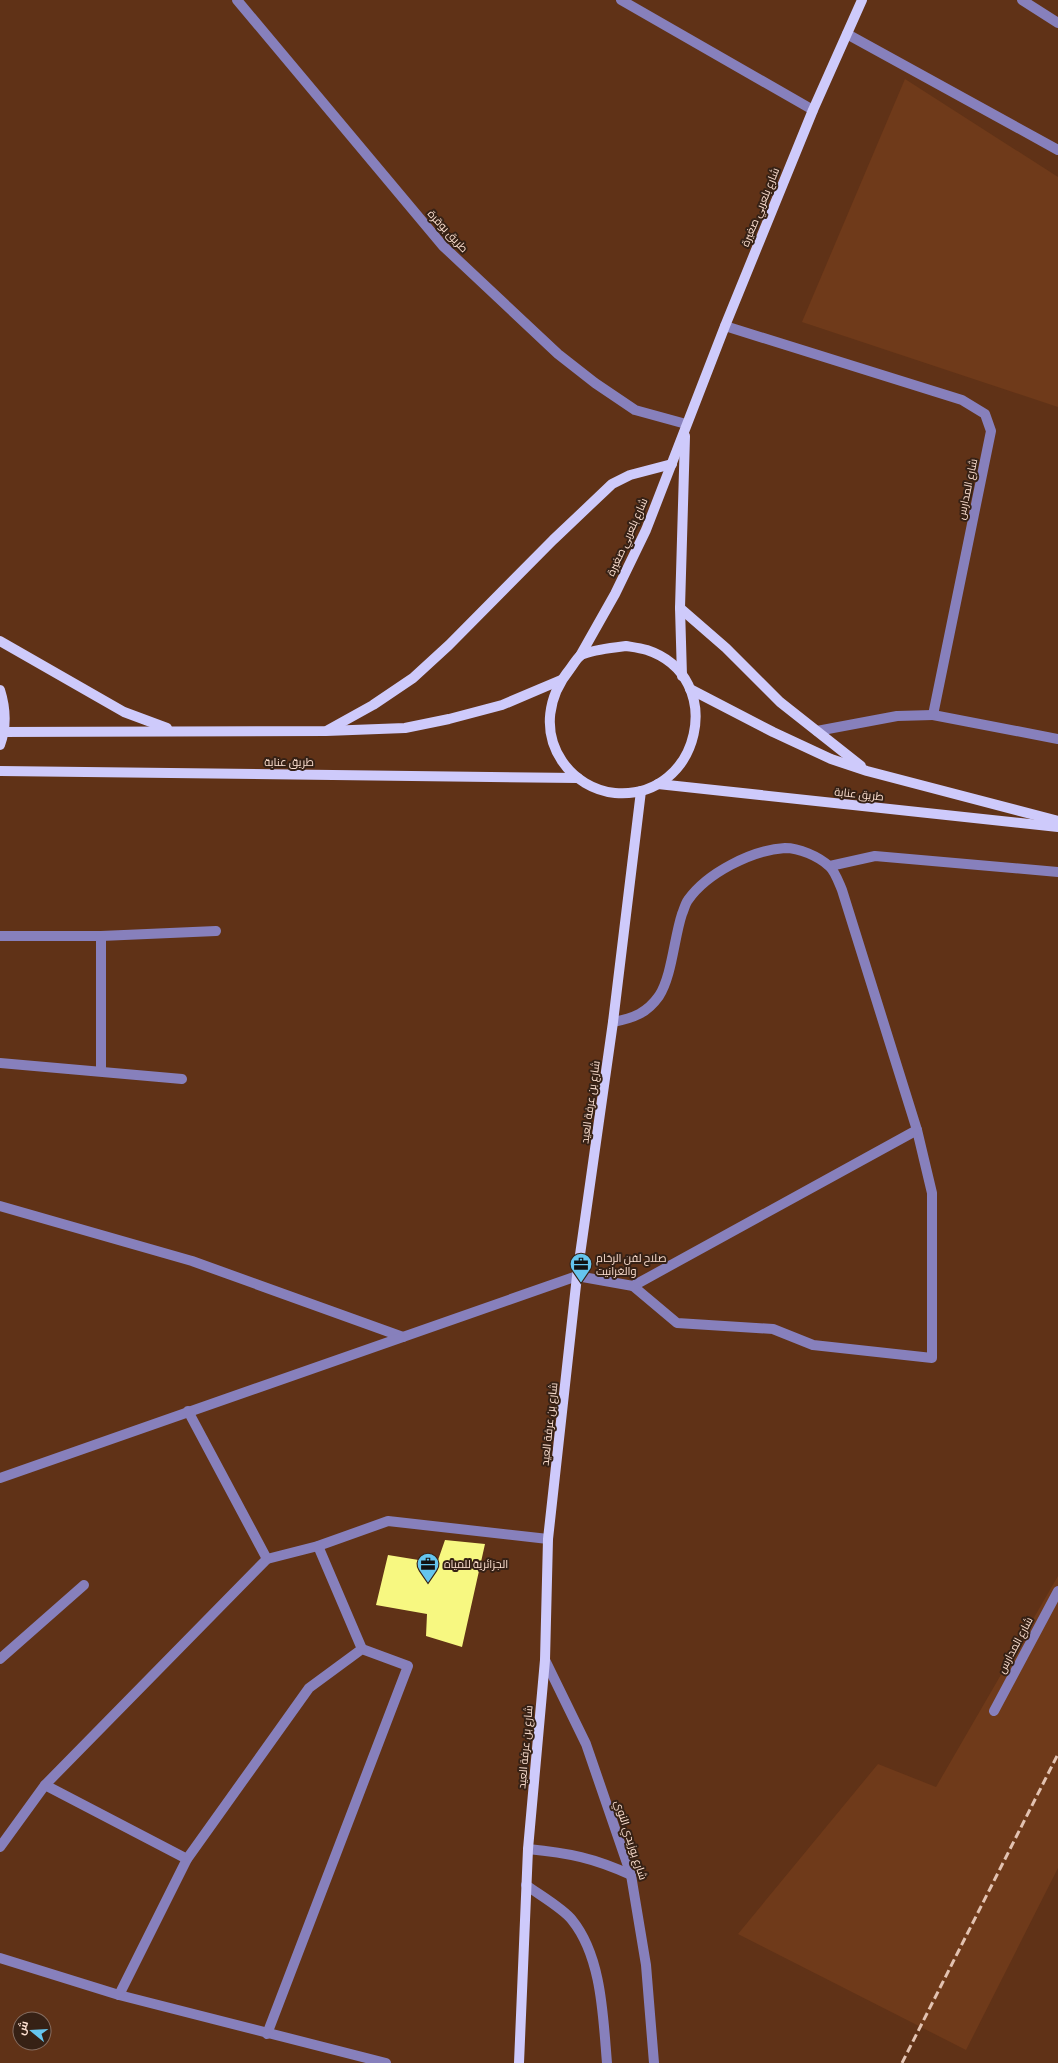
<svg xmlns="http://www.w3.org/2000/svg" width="1058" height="2063" viewBox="0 0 1058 2063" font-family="Manrope,Cairo,sans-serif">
<rect width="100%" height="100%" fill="#603217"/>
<!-- built -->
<g fill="#6f3a1a">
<polygon points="905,79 1058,177 1058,407 802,322"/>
<polygon points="1058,1576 1058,1868 966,2050 738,1934 878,1764 936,1787"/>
</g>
<!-- building -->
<polygon fill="#f7f881" points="445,1540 485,1544 462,1647 426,1636 427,1614 376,1605 388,1555 437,1563"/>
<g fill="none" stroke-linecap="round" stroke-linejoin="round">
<!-- minor -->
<g stroke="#8780bc" stroke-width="10">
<polyline points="237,0 443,246 558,354 595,383 635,410 686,424"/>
<polyline points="621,0 813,110"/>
<polyline points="1022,0 1058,23"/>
<polyline points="847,34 1058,150"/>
<polyline points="725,326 962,400 985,414 991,431 933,715 1058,739"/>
<polyline points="817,731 897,716 933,715"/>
<polyline points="830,866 875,856 1058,872"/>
<polyline points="0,936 101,936 216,931"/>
<polyline points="101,936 101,1071"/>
<path d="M613,1022c21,-4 34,-9 46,-26 13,-20 15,-58 23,-82 2,-4 3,-10 6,-14 19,-27 64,-50 97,-52 14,0 33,8 44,18 6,5 10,17 13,24l75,240 15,63v165l-119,-13 -40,-16 -96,-6 -44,-37"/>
<polyline points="0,1063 182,1079"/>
<polyline points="0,1206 192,1261 403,1337"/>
<polyline points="188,1411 267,1559"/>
<polyline points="0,1478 577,1276 633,1286 917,1130"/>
<polyline points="318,1546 362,1649"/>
<polyline points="0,1659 84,1585"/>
<polyline points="545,1660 586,1744 631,1875 646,1965 654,2063"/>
<polyline points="994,1711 1058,1591"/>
<polyline points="45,1785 187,1859"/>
<polyline points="0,1847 45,1785 267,1559 318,1546 388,1521 548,1539"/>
<path d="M528,1849c41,4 66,9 103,26"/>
<path d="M526,1885c12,9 38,24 46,35 30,37 31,97 35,143"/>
<polyline points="0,1958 119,1995 386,2063"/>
<polyline points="119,1995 187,1859 309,1688 362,1649 408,1666 267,2034"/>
</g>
<!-- major -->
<g stroke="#cecafb" stroke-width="10">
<polyline points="680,608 726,648 780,702 861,766"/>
<polyline points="0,641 124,712 167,728"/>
<path d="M626,646c6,1 14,2 21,4 81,27 54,150 -32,143 -21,-2 -41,-14 -53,-32 -20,-30 -14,-65 8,-92 3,-4 7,-11 11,-14 13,-6 31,-7 45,-9z"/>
<polyline points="580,656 615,594 646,530 725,326 813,110 862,0"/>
<polyline points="682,676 680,608 685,436"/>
<polyline points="690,689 773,732 831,759 867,771 1058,821"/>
<path d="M0,690c6,19 7,36 0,55"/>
<polyline points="328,730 373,705 413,678 449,645 553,540 612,484 630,475 672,464"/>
<polyline points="0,732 326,731 405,728 449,719 502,705 561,680"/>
<polyline points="0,771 578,778"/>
<polyline points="658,784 1058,827"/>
<polyline points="519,2063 528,1849 545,1660 548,1539 577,1276 613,1022 641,791"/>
</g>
<!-- rail -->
<polyline stroke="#e2c2b1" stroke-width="3" stroke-dasharray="8 4" stroke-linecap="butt" points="902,2063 1058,1754"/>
</g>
<!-- icons -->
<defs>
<g id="office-pin" transform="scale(1.15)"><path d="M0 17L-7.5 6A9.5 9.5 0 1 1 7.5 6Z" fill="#65c5ee" stroke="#362115"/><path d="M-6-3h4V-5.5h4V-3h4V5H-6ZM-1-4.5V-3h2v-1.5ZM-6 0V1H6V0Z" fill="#111"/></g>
</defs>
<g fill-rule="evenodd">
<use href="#office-pin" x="581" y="1264"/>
<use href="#office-pin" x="428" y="1564"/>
</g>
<g text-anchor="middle" stroke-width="4" stroke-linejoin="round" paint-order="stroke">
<!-- street labels -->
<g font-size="11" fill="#fde0d1" stroke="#362115">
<text transform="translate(760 207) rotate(-68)" y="4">شارع بلعربي صغيرة</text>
<text transform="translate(448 231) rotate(47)" y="4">طريق بوقرة</text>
<text transform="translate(967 489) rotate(-78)" y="4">شارع المدارس</text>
<text transform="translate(627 537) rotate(-66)" y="4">شارع بلعربي صغيرة</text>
<text x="289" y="766">طريق عنابة</text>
<text transform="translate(859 794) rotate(6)" y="4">طريق عنابة</text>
<text transform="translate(590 1102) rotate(-82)" y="4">شارع بن عرفة العيد</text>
<text transform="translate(549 1424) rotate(-84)" y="4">شارع بن عرفة العيد</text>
<text transform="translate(1015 1645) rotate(-62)" y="4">شارع المدارس</text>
<text transform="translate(525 1747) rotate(-85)" y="4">شارع بن عرفة العيد</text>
<text transform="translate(631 1840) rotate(72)" y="4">شارع بوزيدي النوي</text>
</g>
<!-- poi labels -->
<g font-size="11" fill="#fde0d1" stroke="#362115" text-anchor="start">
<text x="596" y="1262">صلاح لفن الرخام<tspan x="596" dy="13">والغرانيت</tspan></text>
<text x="444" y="1568">الجزائرية للمياه</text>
</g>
</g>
<!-- north arrow -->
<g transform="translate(32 2031) rotate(288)"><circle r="19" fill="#362115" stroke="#866d60"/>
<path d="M0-3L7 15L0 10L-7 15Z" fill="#65c5ee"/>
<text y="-6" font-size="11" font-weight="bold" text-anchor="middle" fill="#fde0d1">ش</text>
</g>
</svg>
